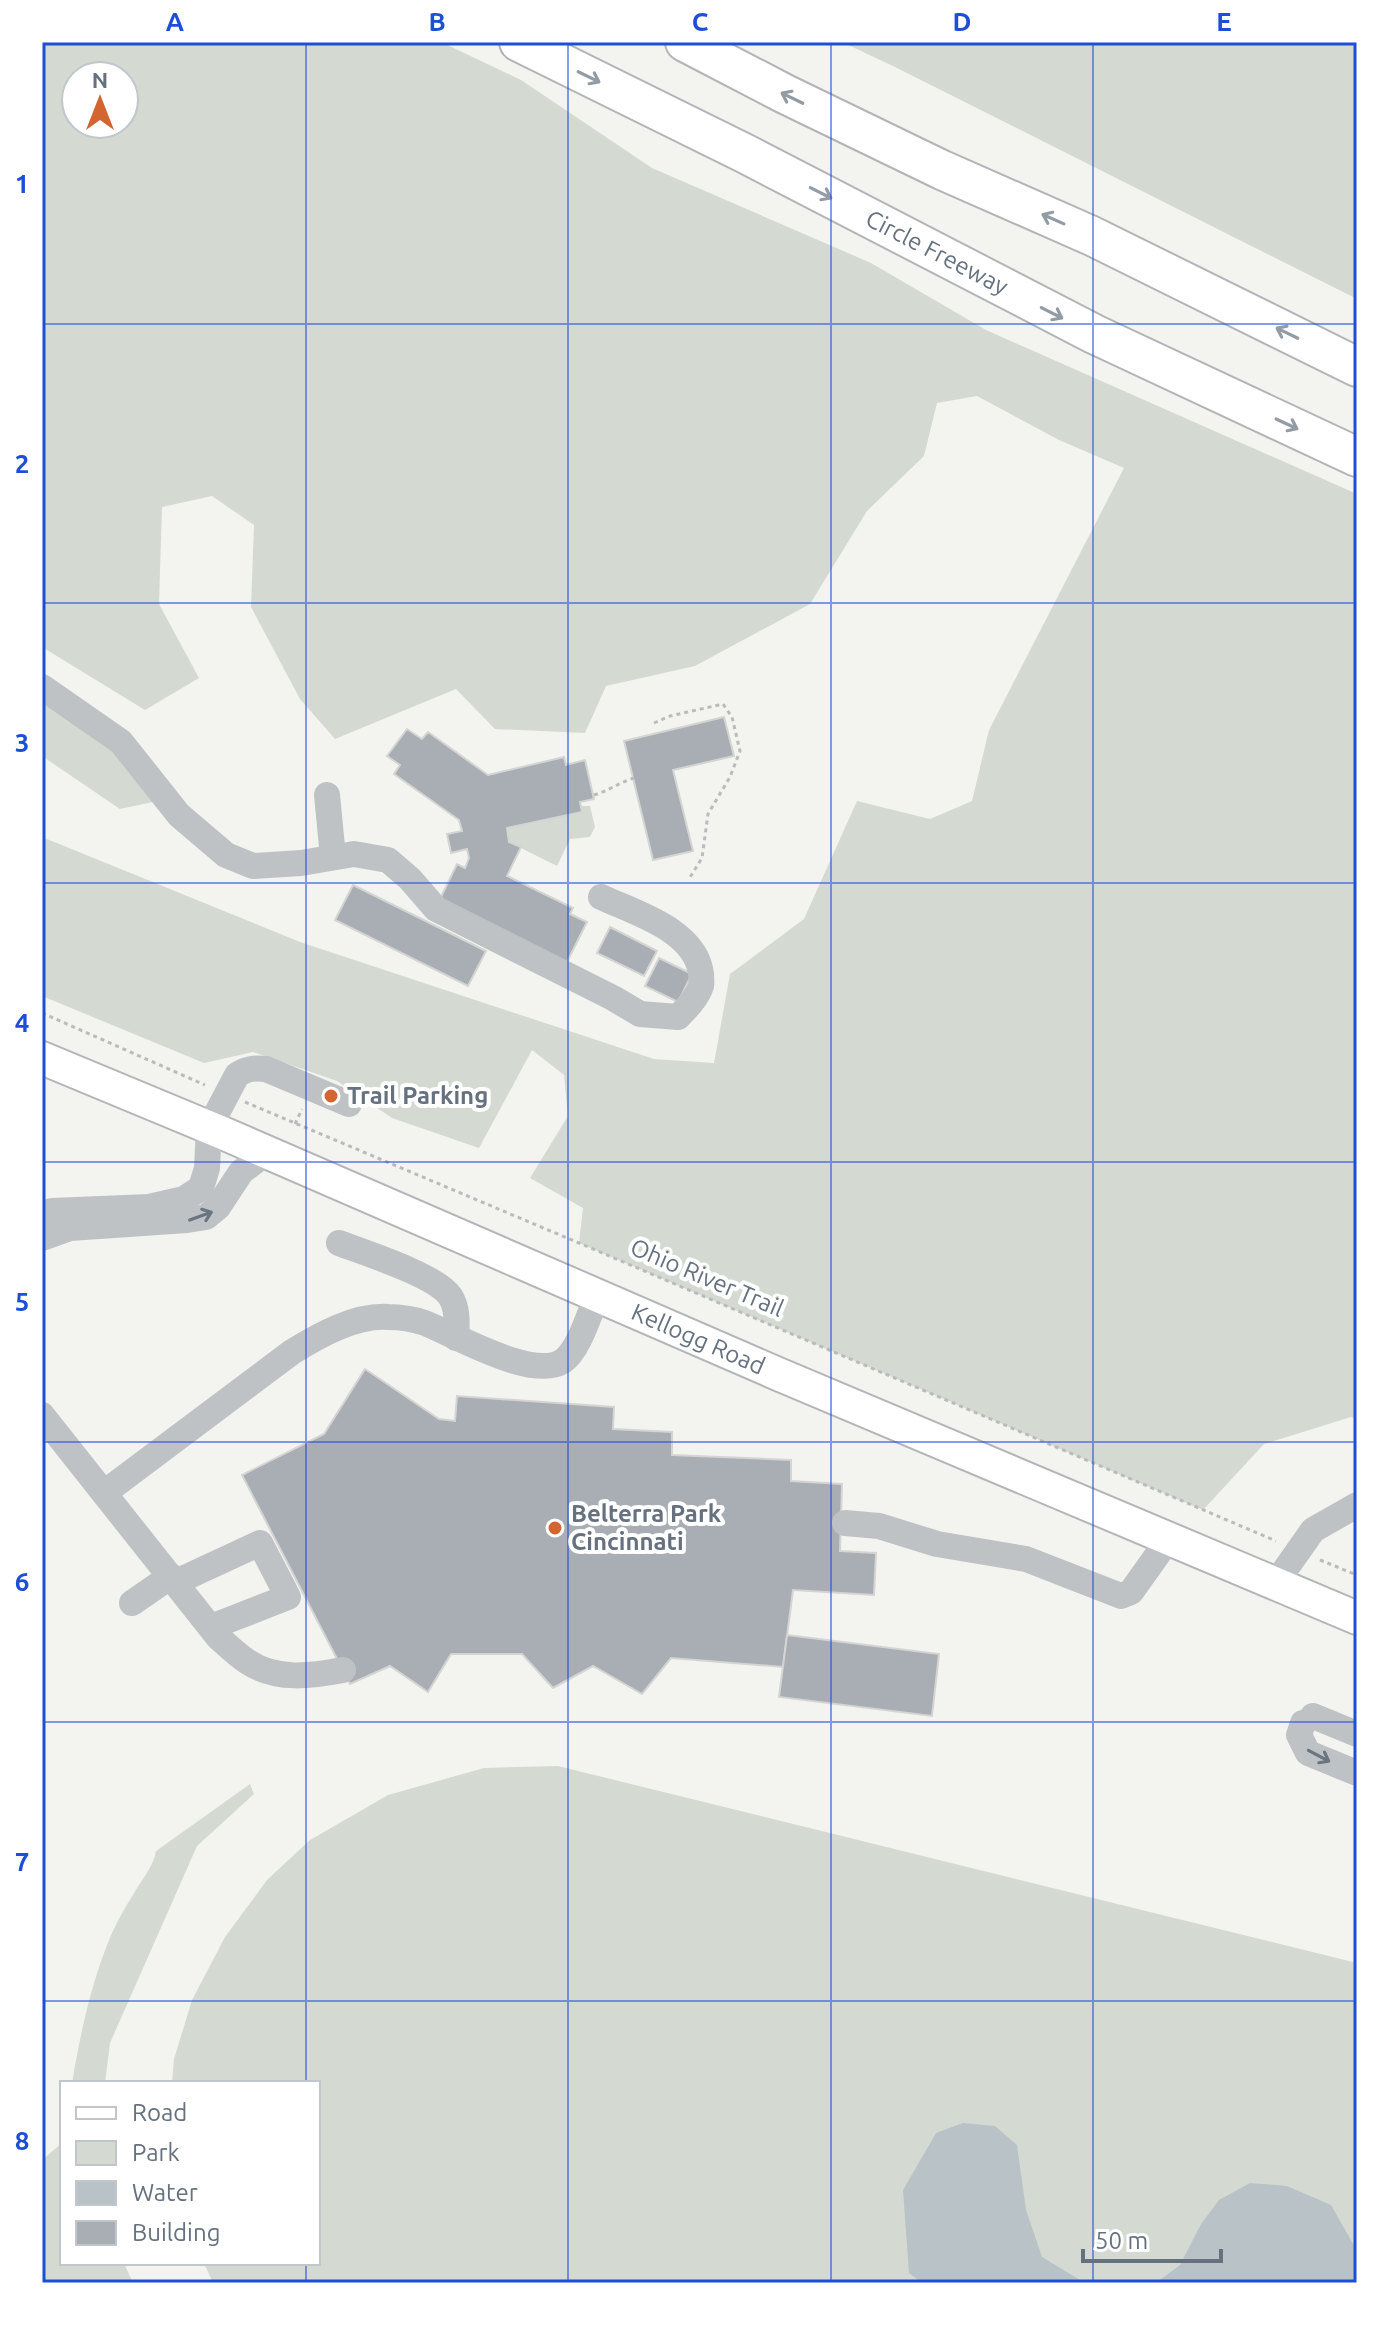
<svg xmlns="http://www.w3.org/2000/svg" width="1399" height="2325" viewBox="0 0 1399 2325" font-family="Ubuntu,sans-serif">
<rect width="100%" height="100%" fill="#f3f4f0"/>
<!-- green -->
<g fill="#d4dad1" fill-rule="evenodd">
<path d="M42,42h399l80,38 131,88 219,95 115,67 371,164v925l-6,-2 -87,27 -61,66 -624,-267 4,-35 -53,-30 38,-62 -4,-41 -32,-25 -53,98 -87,-30 -55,-37 -84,-29 -49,11 -162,-67v-159l258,105 354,117 60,4 16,-89 74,-55 53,-118 73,18 42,-18 17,-71 135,-262 -65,-28 -82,-44 -40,7 -13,53 -57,55 -57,93 -115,62 -89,20 -21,47 -90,-4 -39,-40 -121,50 -35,-40 -49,-92 3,-82 -42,-29 -50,11 -3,97 40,74 -54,32 -103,-63zM76,76h48v48h-48z"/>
<polygon points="842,42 1357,42 1357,299 895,67"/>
<polygon points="42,687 167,799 120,809 42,756"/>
<polygon points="581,806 590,806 595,827 590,837 570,839 557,866 509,842 507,828 582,812"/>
<polygon points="558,1766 1357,1963 1357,2283 213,2283 204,2263 318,2263 318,2083 172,2083 174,2059 192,2000 225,1937 267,1880 310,1840 388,1795 484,1768"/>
<path d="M250,1784l4,10 -57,52 -87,197 -5,40h-33c9,-52 19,-101 40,-150 6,-13 13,-26 21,-38 8,-15 20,-27 23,-44z"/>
<polygon points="62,2143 62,2263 124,2263 133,2283 42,2283 42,2160"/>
</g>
<!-- water -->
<g fill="#b9c2c7">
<polygon points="963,2123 995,2126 1017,2145 1026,2210 1042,2257 1085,2283 922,2283 909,2273 903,2190 936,2133"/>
<polygon points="1250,2183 1287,2186 1331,2205 1356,2249 1357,2283 1156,2283 1180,2265 1201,2224 1219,2200"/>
</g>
<!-- building -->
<g fill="#a8aeb3" stroke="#d4d5d3" stroke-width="2">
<polygon points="724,717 734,756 673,770 693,851 653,860 624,741"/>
<polygon points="407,729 422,739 428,732 488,775 564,757 566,765 585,760 594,799 580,802 582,812 507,828 509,842 521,847 507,876 573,908 570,914 587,922 565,966 438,903 457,864 465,868 469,858 467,849 451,853 447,834 462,831 459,820 394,774 400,765 387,756"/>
<polygon points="353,885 486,951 468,986 335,920"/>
<polygon points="610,927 657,951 644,976 597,953"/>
<polygon points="659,958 692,974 678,1002 645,986"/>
<polygon points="365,1369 439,1419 455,1421 457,1396 614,1407 613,1429 672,1432 672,1455 791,1460 791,1481 842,1484 840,1551 876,1553 874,1595 793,1590 783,1667 671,1658 642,1694 593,1666 553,1688 522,1654 451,1654 428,1692 390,1666 350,1684 242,1475 324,1434"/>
<polygon points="787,1635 939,1654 932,1716 779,1697"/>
</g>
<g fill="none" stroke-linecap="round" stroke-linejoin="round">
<!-- major casing -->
<g stroke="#b3b6b9" stroke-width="36">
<g id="major">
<path id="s1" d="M42,1058l183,76 553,240 579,244"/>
</g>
</g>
<!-- highway casing -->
<g stroke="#b2b5b8" stroke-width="42">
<g id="highway">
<path id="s2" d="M519,42l227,112 348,180 263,123"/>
<polyline points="685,42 785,94 942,170 1092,236 1357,367"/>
</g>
</g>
<!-- path -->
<g stroke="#b9bbbd" stroke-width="3" stroke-dasharray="4 4" stroke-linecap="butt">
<polyline points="654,723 670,716 723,704 732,717 740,751 730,777 708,814 702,858 689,879"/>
<path d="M594,795c14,-4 24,-12 40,-17"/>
<polyline points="42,1013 205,1085"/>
<polyline points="245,1102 579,1243 1276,1541"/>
<polyline points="295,1124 302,1109"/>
<polyline points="1320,1560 1357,1575"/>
</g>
<!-- minor -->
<g stroke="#bfc2c5" stroke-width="26">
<path d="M42,687l79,55 58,73 47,40 27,11 48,-3 53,-9 34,6 22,19 26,30 177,89 27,16 38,3c9,-9 19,-19 23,-31 1,-3 0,-8 0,-12 -5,-44 -66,-61 -100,-77"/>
<polyline points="327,795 333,857"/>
<path d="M42,1214l10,-3 97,-4 35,-8 17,-11 6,-20 2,-40 28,-53c10,-7 18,-7 29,-6l83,35"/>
<polyline points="42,1238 70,1228 187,1220 206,1217 218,1207 241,1172 267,1152"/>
<path d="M339,1243c26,10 96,32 111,53 8,12 7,28 6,42"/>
<path d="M42,1415l176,222c9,8 19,18 30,25 29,19 63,14 95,8"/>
<path d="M104,1493l188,-141c27,-17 63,-37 96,-35 13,0 25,2 37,6 30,12 108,58 138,38 16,-11 26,-47 34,-65"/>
<polyline points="845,1523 879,1526 937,1544 1026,1559 1121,1596 1131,1592 1168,1540"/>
<polyline points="176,1582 260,1543 288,1597 211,1627"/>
<polyline points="1275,1584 1313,1530 1357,1505"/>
<polyline points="132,1603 171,1576"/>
<polyline points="1313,1716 1357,1734"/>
<polyline points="1303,1723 1299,1735 1308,1753 1357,1773"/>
</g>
<!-- major -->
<use href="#major" stroke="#fff" stroke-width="32"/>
<!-- highway -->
<use href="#highway" stroke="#fff" stroke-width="38"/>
</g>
<!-- one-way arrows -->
<defs><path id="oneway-shaft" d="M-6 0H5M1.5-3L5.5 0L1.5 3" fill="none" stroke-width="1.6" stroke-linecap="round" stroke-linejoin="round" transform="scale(2)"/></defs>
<g stroke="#939ca5">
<use href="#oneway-shaft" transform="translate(589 77) rotate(26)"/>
<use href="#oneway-shaft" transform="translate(792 98) rotate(-154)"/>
<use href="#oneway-shaft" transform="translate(821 193) rotate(27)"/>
<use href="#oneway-shaft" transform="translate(1053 219) rotate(-156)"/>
<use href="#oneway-shaft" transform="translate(1052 313) rotate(27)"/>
<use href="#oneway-shaft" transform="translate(1287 333) rotate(-154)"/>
<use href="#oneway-shaft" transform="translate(1287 424) rotate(25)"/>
</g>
<g stroke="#6a7582">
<use href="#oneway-shaft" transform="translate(201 1216) rotate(-20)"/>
<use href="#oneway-shaft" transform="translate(1319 1756) rotate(28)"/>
</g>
<!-- grid -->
<path fill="none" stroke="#1d4ed8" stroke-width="2" stroke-opacity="0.55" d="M306,42v2041M568,42v2241M831,42v2241M1093,42v2241M42,324h1315M42,603h1315M42,883h1315M42,1162h1315M42,1442h1315M42,1722h1315M42,2001h1315M306,2263v20"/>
<!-- markers -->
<g fill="#d36530" stroke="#fff" stroke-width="3">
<circle cx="331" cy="1096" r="8"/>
<circle cx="555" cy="1528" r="8"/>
</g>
<g text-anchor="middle" stroke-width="8" stroke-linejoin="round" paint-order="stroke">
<!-- street labels -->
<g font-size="24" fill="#65717e" stroke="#fff">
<text dy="8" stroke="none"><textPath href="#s2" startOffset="468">Circle Freeway</textPath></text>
<text transform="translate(707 1278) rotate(23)" y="8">Ohio River Trail</text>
<text dy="8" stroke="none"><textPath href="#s1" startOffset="714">Kellogg Road</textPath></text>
</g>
<!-- poi labels -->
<g font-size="24" font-weight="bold" fill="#65717e" stroke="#fff" text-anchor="start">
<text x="347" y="1104">Trail Parking</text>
<text x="571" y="1522">Belterra Park<tspan x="571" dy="28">Cincinnati</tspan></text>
</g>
</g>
<!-- border -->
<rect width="1399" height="2325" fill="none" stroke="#ffffff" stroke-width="88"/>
<!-- legend -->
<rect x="60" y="2081" width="260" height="184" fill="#ffffff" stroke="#c1c6cb" stroke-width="2"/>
<rect x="76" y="2107" width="40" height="12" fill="#ffffff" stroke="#c1c6cb" stroke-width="2"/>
<text x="132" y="2121" font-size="24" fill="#65717e">Road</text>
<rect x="76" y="2141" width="40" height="24" fill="#d4dad1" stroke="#c1c6cb" stroke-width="2"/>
<text x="132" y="2161" font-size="24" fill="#65717e">Park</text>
<rect x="76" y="2181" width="40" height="24" fill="#b9c2c7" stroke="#c1c6cb" stroke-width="2"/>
<text x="132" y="2201" font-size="24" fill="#65717e">Water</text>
<rect x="76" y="2221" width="40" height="24" fill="#a8aeb3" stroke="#c1c6cb" stroke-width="2"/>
<text x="132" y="2241" font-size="24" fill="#65717e">Building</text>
<!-- north arrow -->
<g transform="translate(100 100)"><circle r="38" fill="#ffffff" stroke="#c1c6cb" stroke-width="2"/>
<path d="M0-6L14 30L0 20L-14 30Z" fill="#d36530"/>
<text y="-12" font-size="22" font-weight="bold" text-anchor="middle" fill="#65717e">N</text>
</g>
<!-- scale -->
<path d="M1083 2249v12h138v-12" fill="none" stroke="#65717e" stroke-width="4"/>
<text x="1095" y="2249" font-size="24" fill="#65717e" stroke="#ffffff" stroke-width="6" paint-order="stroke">50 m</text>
<rect x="44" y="44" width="1311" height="2237" fill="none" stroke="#1d4ed8" stroke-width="3"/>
<g font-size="26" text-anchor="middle" font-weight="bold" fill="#1d4ed8">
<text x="175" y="31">A</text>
<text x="437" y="31">B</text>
<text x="700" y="31">C</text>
<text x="962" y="31">D</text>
<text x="1224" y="31">E</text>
<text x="22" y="193">1</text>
<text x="22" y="473">2</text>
<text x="22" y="752">3</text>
<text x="22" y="1032">4</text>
<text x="22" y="1311">5</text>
<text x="22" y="1591">6</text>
<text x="22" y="1871">7</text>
<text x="22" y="2150">8</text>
</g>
</svg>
